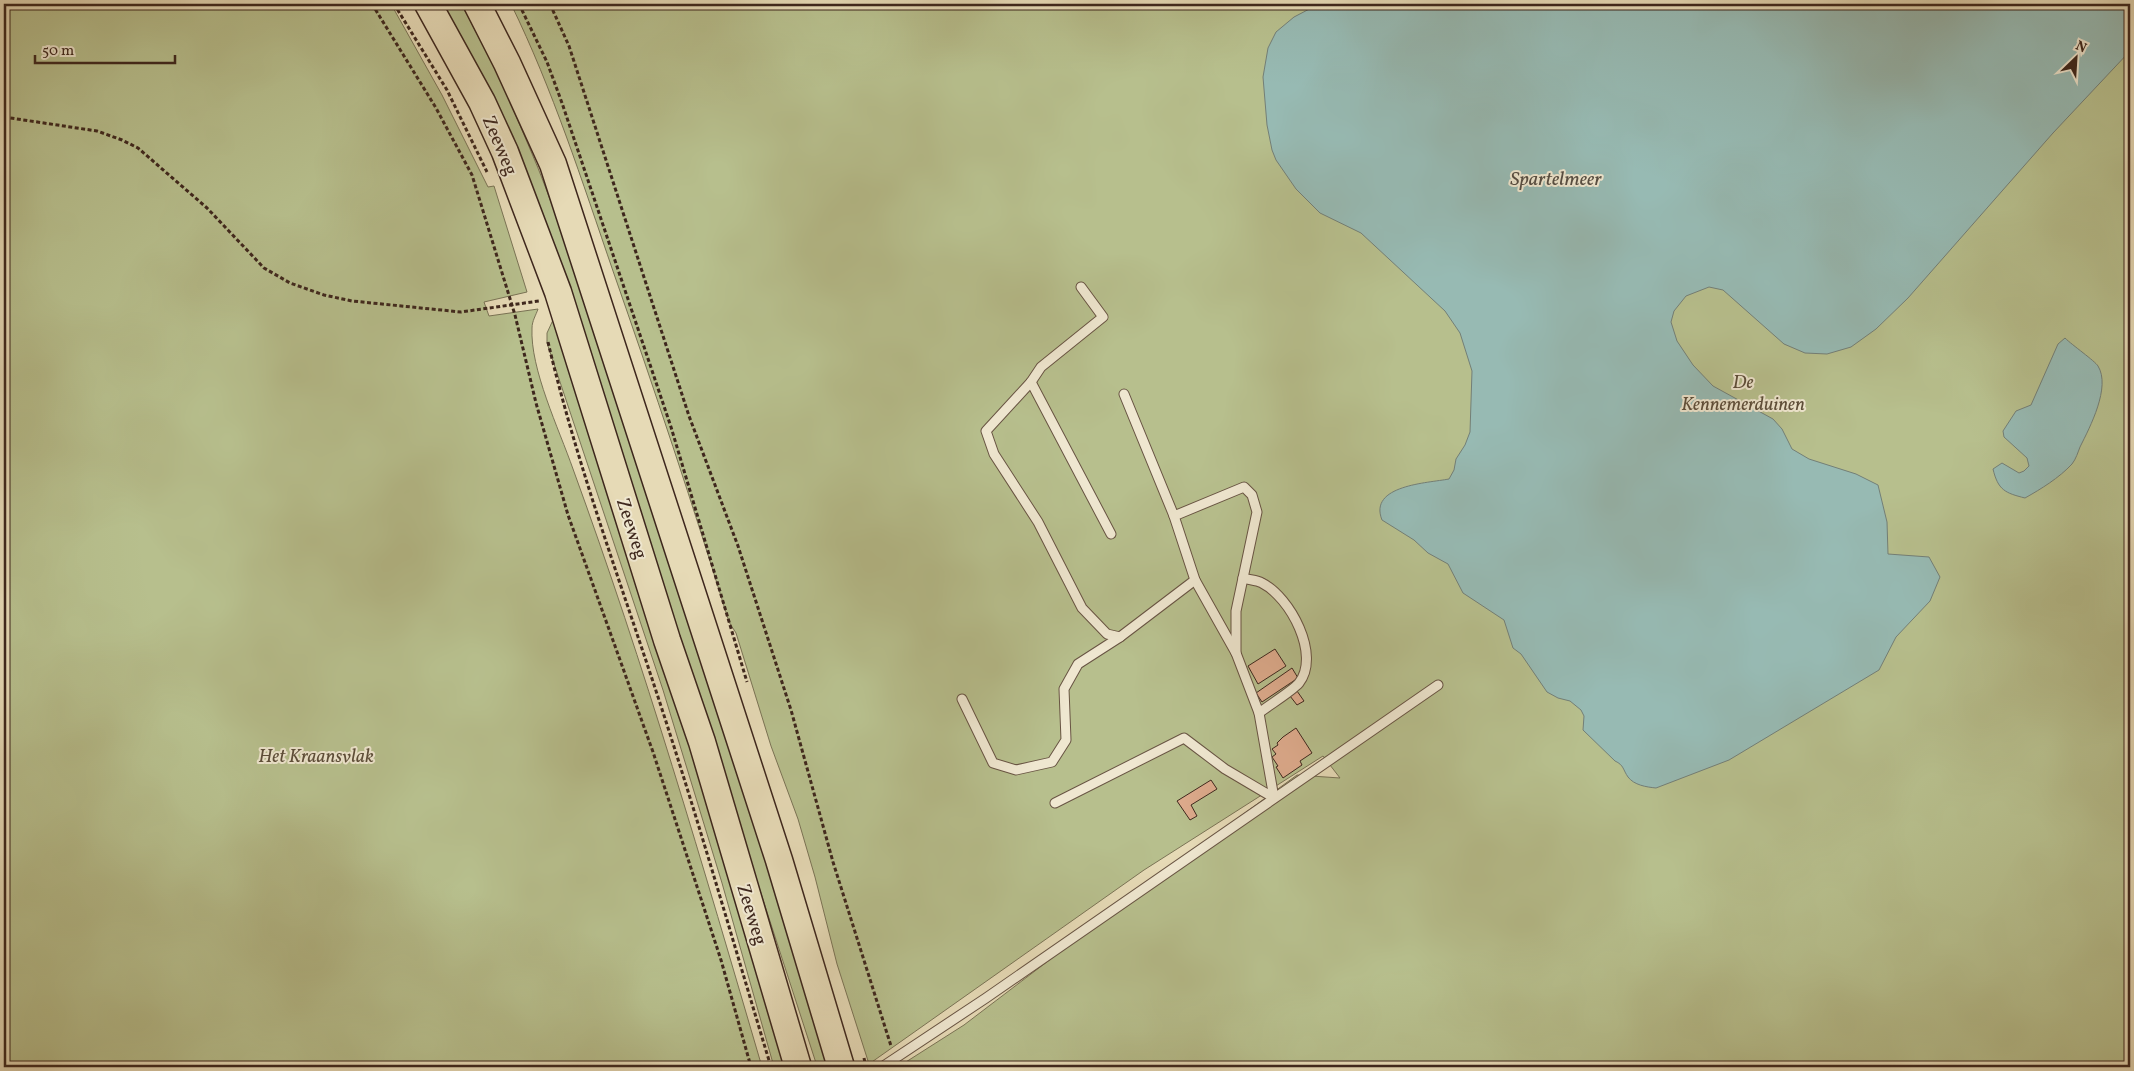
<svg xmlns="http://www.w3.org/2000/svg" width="2134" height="1071" viewBox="0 0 2134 1071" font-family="Vollkorn,serif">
<rect width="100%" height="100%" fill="#e6dab6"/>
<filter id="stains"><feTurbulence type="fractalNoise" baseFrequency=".004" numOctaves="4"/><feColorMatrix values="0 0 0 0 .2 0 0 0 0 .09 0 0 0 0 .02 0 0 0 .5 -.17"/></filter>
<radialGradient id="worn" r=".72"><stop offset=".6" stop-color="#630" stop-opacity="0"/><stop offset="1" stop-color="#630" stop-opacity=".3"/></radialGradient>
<!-- green -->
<g fill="#b7bf8d" stroke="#7a7355">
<path d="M4,4h387l51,91 46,92 6,-1 33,106 -43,10 5,14 49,-7c-2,6 -6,12 -6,19 -2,41 27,101 41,141 72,197 130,397 189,598h-758z"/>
<polygon points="437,4 461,4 495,66 538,168 575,264 771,862 827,1067 817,1067 816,1063 682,650"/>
<path d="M511,4h1619v1063h-1232l66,-42 222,-169 111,-81 43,3 -17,-22 -179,114 -275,194 -32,-100 -22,-87 -17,-58 -27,-73 -35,-113 -7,-11c-36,-117 -75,-234 -116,-351 -31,-90 -60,-181 -102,-267z"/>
<polygon points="553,320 558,321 794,1067 774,1067 722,883 663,690 547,343 547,333"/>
</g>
<!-- water -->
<g fill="#97bab3" stroke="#737f77">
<path d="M1319,4h811v47l-77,82 -145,165 -32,31 -25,18 -24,7 -22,-1 -21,-9 -61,-54 -14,-3 -23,9 -12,15 -3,11 6,19 16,24 20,21 60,33 9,10 10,20 17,10 47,15 22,11 9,37 1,32 41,3 11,20 -10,24 -34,36 -17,33 -150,90 -73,28c-10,-1 -22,-3 -28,-11 -5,-7 -4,-12 -13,-16l-32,-31 1,-14 -3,-6 -11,-9 -12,-3 -11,-6 -26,-38 -8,-6 -9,-28 -41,-27 -15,-29 -20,-11 -14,-13 -32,-20c-14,-35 46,-37 67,-41l5,-9 2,-11 9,-14 5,-13 2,-61 -12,-38 -15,-22 -84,-78 -41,-20 -24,-24 -20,-29 -4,-10 -5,-25 -4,-48 5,-29 8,-16 18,-15z"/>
<path d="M2065,338c7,7 30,23 33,28 13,21 -8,61 -18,81 -2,5 -4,12 -8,17 -13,14 -31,25 -47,34 -20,-5 -27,-8 -32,-29l9,-6 17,10 5,-2 5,-5 -2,-8 -23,-21 -1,-6 13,-20 15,-6 27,-61z"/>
</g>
<!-- building -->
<g fill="#deab8d" stroke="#3e271d">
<polygon points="1275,649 1286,666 1258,684 1248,666"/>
<polygon points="1292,668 1298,678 1262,702 1256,693"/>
<polygon points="1297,691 1304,701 1297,705 1290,696"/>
<polygon points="1296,728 1312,753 1300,761 1302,765 1283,778 1276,767 1278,766 1272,757 1276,754 1272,749 1278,745 1277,743 1283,737"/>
<polygon points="1211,780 1217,789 1191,805 1197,816 1190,820 1177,801"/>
</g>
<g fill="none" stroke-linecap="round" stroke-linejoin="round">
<!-- lane casing -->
<g stroke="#685443" stroke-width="11">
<g id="lane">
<polyline points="1081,287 1103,317 1041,367 1031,382 986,431 994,454 1038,522 1082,608 1107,634 1120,637 1195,580"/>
<polyline points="1031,382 1111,534"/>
<polyline points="1174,516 1195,580 1236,653"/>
<path d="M1243,578c6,2 14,2 19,5 28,14 59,72 37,100 -8,9 -30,22 -40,30"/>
<polyline points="962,699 993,763 1016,770 1052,762 1066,740 1064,689 1078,664 1120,637"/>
<polyline points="1055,803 1184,738 1225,769 1274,798 1259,713 1236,653 1236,611 1257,512 1252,495 1244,487 1174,516 1124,394"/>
<polyline points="882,1067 986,998 1438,685"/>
</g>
</g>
<!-- primary casing -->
<g stroke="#3e271d" stroke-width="29">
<g id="primary">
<polyline points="428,4 482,102 505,152 558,292 667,640 702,742 798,1067"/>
<polyline points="477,4 507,63 553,164 779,860 841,1067"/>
</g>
</g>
<!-- path -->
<g stroke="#3e271d" stroke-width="3" stroke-dasharray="4 2.5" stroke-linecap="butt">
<polyline points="372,4 436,108 472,175 515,315 536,403 568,515 653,752 721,960 751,1067"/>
<polyline points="394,4 447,90 487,172"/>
<polyline points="519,4 547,62 562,103 671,427 747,682"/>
<polyline points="550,4 569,46 689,416 738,546 791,710 833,862 891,1046"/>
<polyline points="4,117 97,131 122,140 138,148 207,208 264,268 290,283 324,295 352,301 461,312 539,301"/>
<path d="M548,342c31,132 80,260 121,389 36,112 68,224 102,336"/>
<polyline points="864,1058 866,1067"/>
</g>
<!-- lane -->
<use href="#lane" stroke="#efe7d0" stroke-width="9"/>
<!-- primary -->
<use href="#primary" stroke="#e6dab6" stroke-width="26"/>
</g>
<g text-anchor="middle" stroke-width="4" stroke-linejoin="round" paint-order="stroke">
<!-- street labels -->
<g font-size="19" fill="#3e271d" stroke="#efe7d0">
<text transform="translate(501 145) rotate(67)" y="7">Zeeweg</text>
<text transform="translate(633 528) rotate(72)" y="7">Zeeweg</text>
<text transform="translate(753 914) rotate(73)" y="7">Zeeweg</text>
</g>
<!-- park labels -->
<g font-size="19" font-style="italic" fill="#5c4d39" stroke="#efe7d0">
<text x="1743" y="388">De<tspan x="1743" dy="22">Kennemerduinen</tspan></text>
<text x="316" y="762">Het Kraansvlak</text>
</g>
<!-- water labels -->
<g font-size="20" font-style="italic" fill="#544c42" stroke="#efe7d0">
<text x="1556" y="185">Spartelmeer</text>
</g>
</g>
<!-- margin -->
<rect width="2134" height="1071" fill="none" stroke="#e6dab6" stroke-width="20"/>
<rect x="5" y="5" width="2124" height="1061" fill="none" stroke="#3e271d" stroke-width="2.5"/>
<rect x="10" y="10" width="2114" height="1051" fill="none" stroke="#3e271d"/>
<!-- north arrow -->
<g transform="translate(2076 58) rotate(25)" stroke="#efe7d0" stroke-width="4" paint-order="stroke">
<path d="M0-4L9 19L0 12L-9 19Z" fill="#3e271d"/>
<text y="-8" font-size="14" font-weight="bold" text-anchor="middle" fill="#3e271d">N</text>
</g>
<!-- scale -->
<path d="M35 55v8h140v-8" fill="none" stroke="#3e271d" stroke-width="2.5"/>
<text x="42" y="55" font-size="15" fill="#3e271d" stroke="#efe7d0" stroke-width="4" paint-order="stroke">50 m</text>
<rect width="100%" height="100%" filter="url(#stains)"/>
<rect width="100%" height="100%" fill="url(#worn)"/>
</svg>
